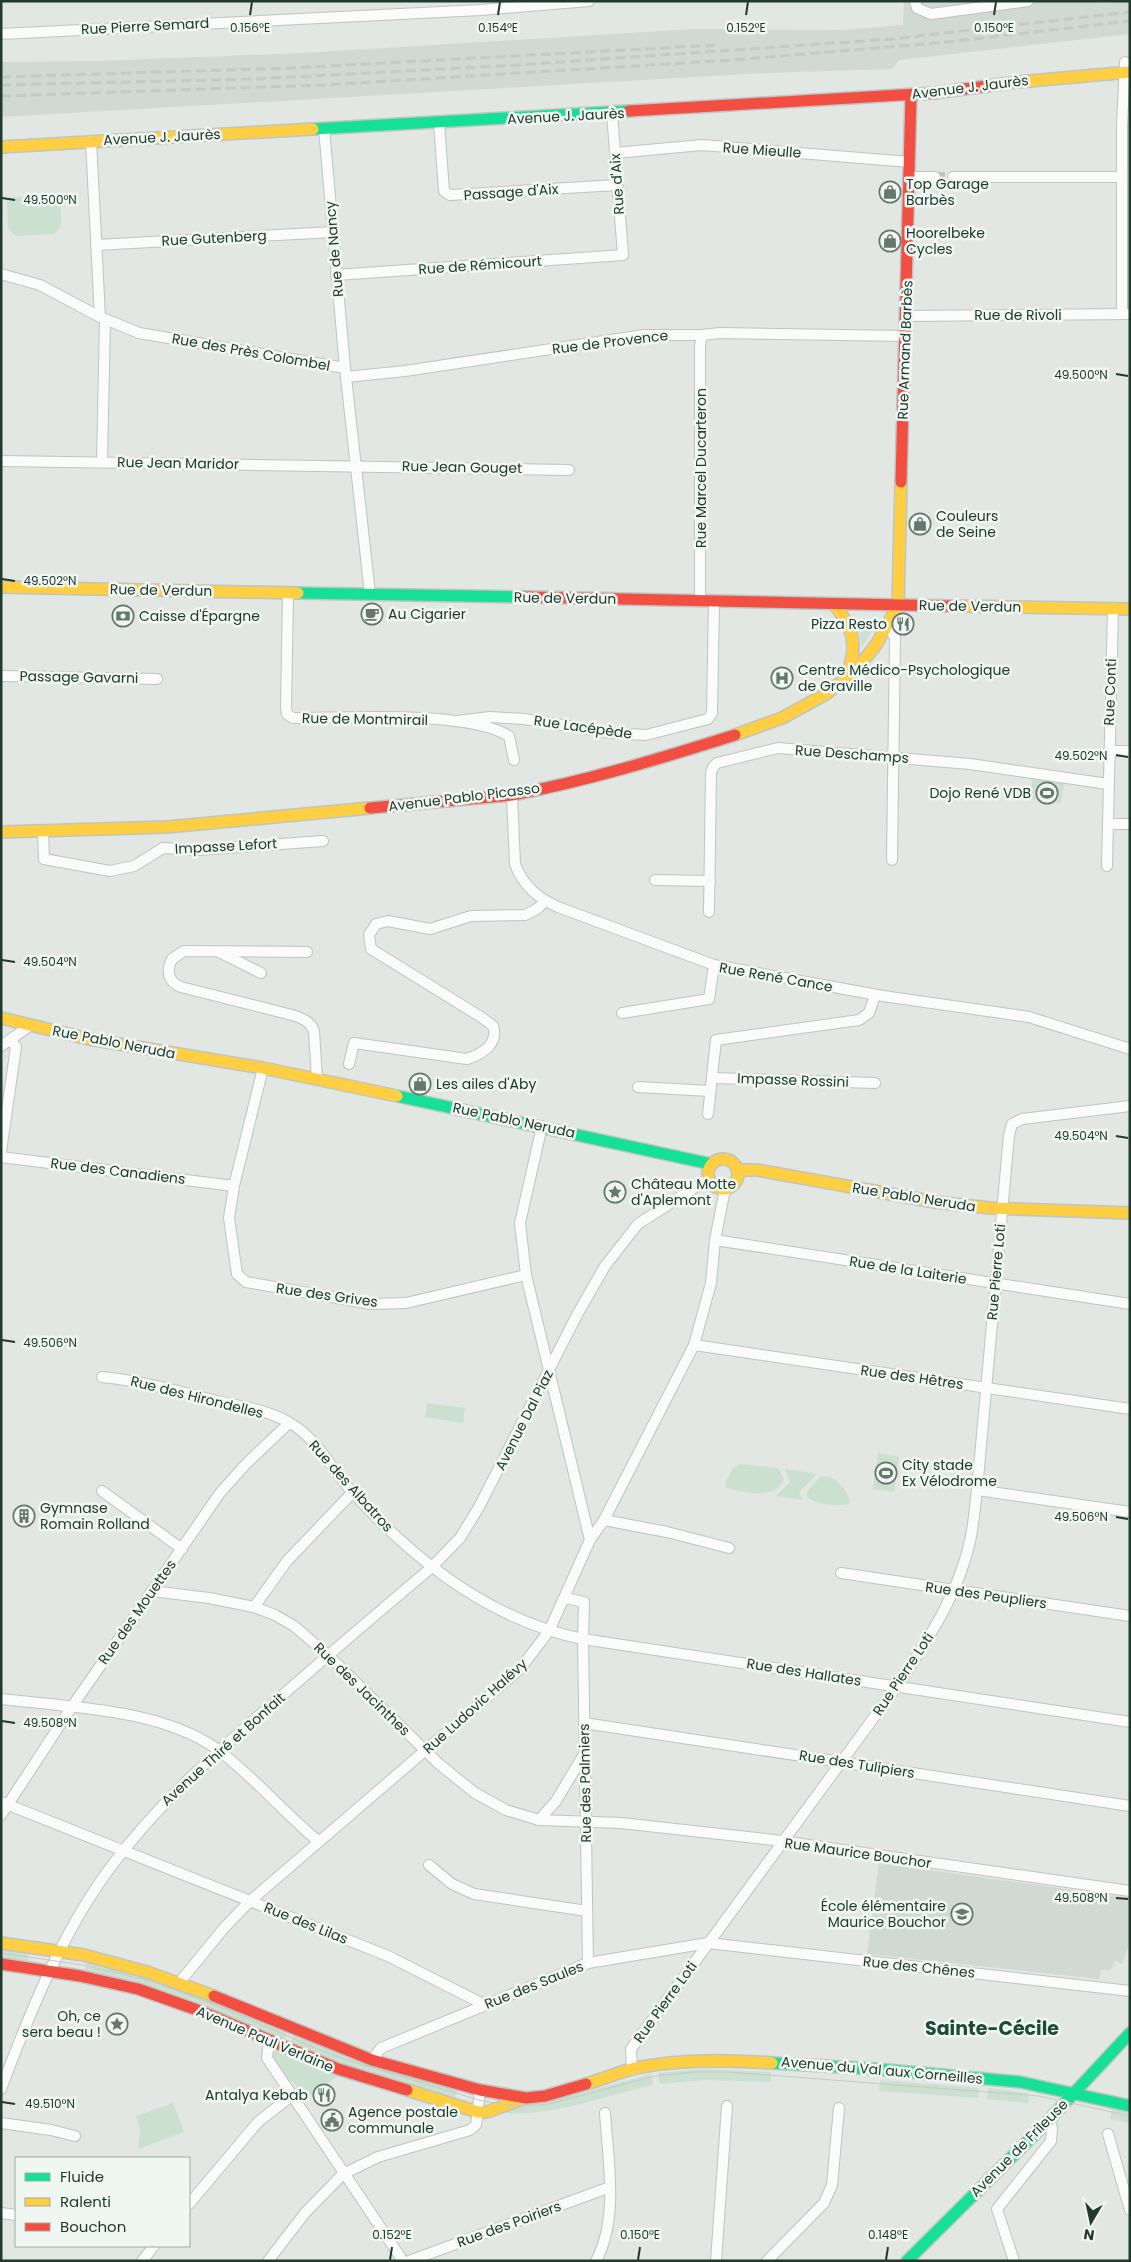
<svg xmlns="http://www.w3.org/2000/svg" width="1131" height="2262" viewBox="0 0 1131 2262" font-family="Poppins,sans-serif">
<rect width="100%" height="100%" fill="#e2e7e4"/>
<!-- built -->
<g fill="#d0d9d4">
<polygon points="904,1 1102,1 1102,3 1130,1 1130,34 899,60 892,69 765,73 1,117 1,62 97,61 303,53 695,29 843,30 903,25"/>
<polygon points="879,1863 1130,1898 1130,1942 1122,1964 1115,1961 1111,1970 1101,1970 1099,1979 867,1954"/>
</g>
<!-- green -->
<g fill="#cbe0cf">
<polygon points="60,195 61,226 54,234 15,236 8,228 7,198"/>
<polygon points="857,623 877,623 862,647"/>
<polygon points="1032,777 1064,783 1061,803 1031,799"/>
<polygon points="427,1403 465,1408 463,1423 425,1417"/>
<polygon points="878,1453 899,1457 894,1492 873,1489"/>
<path d="M741,1464l37,4 6,11c-7,21 -41,15 -58,8l-1,-4 9,-16z"/>
<polygon points="785,1469 817,1474 799,1492 803,1500 776,1496 790,1482"/>
<path d="M827,1476c10,2 23,18 23,27 -10,5 -35,1 -43,-6v-5l13,-15z"/>
<polygon points="1,1950 29,1953 27,1964 1,1961"/>
<path d="M86,1962c70,17 136,42 201,71l-4,10 -199,-70z"/>
<polygon points="294,2036 359,2062 457,2091 454,2101 289,2046"/>
<polygon points="278,2050 339,2075 301,2102 295,2093 299,2089 292,2081 288,2083 272,2057 273,2052"/>
<polygon points="703,2069 771,2072 771,2082 703,2080 660,2084 658,2073"/>
<path d="M651,2074l2,11c-51,11 -100,32 -153,28l20,-9 50,-8z"/>
<polygon points="880,2080 979,2088 978,2098 879,2091"/>
<polygon points="988,2088 1029,2093 1028,2103 987,2099"/>
<polygon points="173,2103 184,2132 138,2149 140,2131 136,2116"/>
<polygon points="1112,2109 1130,2113 1130,2123 1110,2119"/>
</g>
<g fill="none" stroke-linecap="round" stroke-linejoin="round">
<!-- street-tunnel -->
<polyline stroke="#bbc4c0" stroke-width="10" stroke-dasharray="10 5" stroke-linecap="butt" points="935,177 953,177"/>
<!-- street casing -->
<g stroke="#bfc4c1" stroke-width="12">
<g id="street">
<polyline points="915,1 917,8 931,14 1028,1"/>
<polyline points="1,34 481,10 589,1"/>
<polyline points="439,123 444,191 450,195 617,185"/>
<polyline points="324,129 345,368"/>
<polyline points="91,141 100,317"/>
<polyline points="615,153 702,145 910,162"/>
<polyline points="909,177 935,177"/>
<polyline points="953,177 1122,177"/>
<polyline points="96,245 333,232"/>
<polyline points="1,274 40,285 100,317 139,333 345,368 370,594"/>
<polyline points="336,275 623,255 612,113"/>
<polyline points="1122,314 1122,125 1125,62"/>
<polyline points="906,316 1130,314"/>
<polyline points="346,377 405,371 644,335 702,335 720,333 905,336"/>
<polyline points="1,461 569,470"/>
<polyline points="102,462 105,319"/>
<path d="M288,593l-2,115 1,6 6,4c51,0 175,-8 216,18l5,24"/>
<polyline points="700,601 700,345 702,335"/>
<polyline points="887,626 895,637 892,860"/>
<polyline points="1,676 157,679"/>
<polyline points="457,721 490,717 524,719 612,733 646,735 708,719 712,713 714,602"/>
<polyline points="1109,751 1130,751"/>
<path d="M512,795l3,69c8,22 23,34 43,43l156,58 169,31 146,21 101,32"/>
<polyline points="1108,824 1130,824"/>
<polyline points="43,831 44,859 110,871 134,866 163,848 199,850 323,841"/>
<polyline points="1107,866 1113,608"/>
<polyline points="655,880 710,881"/>
<polyline points="709,912 711,773 713,767 717,763 778,748 970,764 1108,784"/>
<polyline points="219,952 261,973"/>
<path d="M307,952l-123,-1 -12,8c-6,12 -4,23 9,28l111,28c10,3 18,6 22,16l3,48"/>
<polyline points="622,1013 709,999 714,965"/>
<polyline points="1,1046 31,1025"/>
<path d="M349,1064l5,-21 113,16c15,-5 32,-15 26,-33l-12,-9 -110,-68 -2,-14 7,-11 12,-3 42,8 41,-13 54,-1 12,-6 8,-8"/>
<polyline points="263,1068 234,1186 229,1218 237,1274 246,1282 371,1304 406,1303 526,1275"/>
<polyline points="712,1078 875,1083"/>
<polyline points="638,1087 710,1091"/>
<polyline points="708,1114 716,1040 859,1020 869,1013 875,995"/>
<polyline points="542,1126 520,1223 526,1275 590,1540"/>
<polyline points="1,1151 16,1047 11,1040"/>
<polyline points="1,1157 234,1186"/>
<polyline points="715,1240 1130,1304"/>
<polyline points="694,1345 1130,1409"/>
<path d="M102,1377c40,4 77,14 115,24 24,5 51,9 73,22 27,15 43,48 63,70 61,67 139,128 230,146l547,83"/>
<polyline points="977,1490 1130,1512"/>
<polyline points="102,1491 182,1549"/>
<polyline points="604,1520 667,1532 729,1548"/>
<polyline points="841,1573 1130,1616"/>
<polyline points="152,1591 209,1598 254,1607 275,1615 294,1626 328,1655 439,1764 475,1793 506,1810 539,1820 621,1823 774,1840 1130,1891"/>
<polyline points="565,1598 584,1602 583,1639 588,1963"/>
<polyline points="254,1607 287,1561 353,1492"/>
<path d="M1,1699c68,8 160,10 216,50 36,27 66,63 101,92"/>
<polyline points="584,1723 1130,1806"/>
<polyline points="1,1802 388,1956 485,2005"/>
<polyline points="1,1815 71,1708 220,1493 245,1465 289,1423"/>
<polyline points="539,1820 556,1801 584,1754"/>
<polyline points="429,1865 452,1884 474,1894 587,1911"/>
<polyline points="179,1983 224,1928 250,1901 520,1669 549,1631 590,1540 604,1520 694,1345 711,1283 715,1240 725,1189"/>
<polyline points="269,2041 267,2058 403,2261"/>
<polyline points="372,2060 381,2048 588,1963 708,1943 1130,1991"/>
<path d="M632,2070l-1,-21 266,-363c31,-46 63,-94 74,-150 3,-15 4,-31 6,-46l32,-355 3,-11 10,-5 108,-13"/>
<path d="M1,2089c28,-74 59,-152 106,-217 49,-67 107,-118 170,-172 51,-45 103,-89 155,-133l28,-29 19,-31 99,-194 27,-47 33,-42 70,-45"/>
<polyline points="1,2123 51,2130 75,2136"/>
<polyline points="1108,2134 1130,2210"/>
<polyline points="189,2204 258,2122 291,2096"/>
<polyline points="1,2213 16,2215"/>
<polyline points="142,2261 154,2246"/>
<polyline points="268,2261 305,2213 343,2174 378,2157 470,2130 476,2125 480,2090"/>
<polyline points="409,2261 610,2187"/>
<path d="M596,2261c23,-43 12,-101 9,-148"/>
<polyline points="716,2261 727,2106"/>
<polyline points="767,2261 824,2203 832,2185 839,2108"/>
<polyline points="1014,2261 997,2209 1051,2141 1052,2128 1049,2120"/>
</g>
</g>
<!-- fast casing -->
<g stroke="#bec5c2" stroke-width="14">
<g id="fast">
<polyline points="313,129 629,111"/>
<polyline points="298,593 528,597"/>
<polyline points="397,1096 711,1164"/>
<polyline points="772,2063 876,2069 1020,2082 1130,2106"/>
<polyline points="907,2261 1049,2120 1130,2033"/>
</g>
</g>
<!-- slow casing -->
<g stroke="#bec5c2" stroke-width="14">
<g id="slow">
<polyline points="1018,82 1130,72"/>
<polyline points="1,147 313,129"/>
<polyline points="1,587 298,593"/>
<path d="M834,604c19,25 24,38 14,69"/>
<polyline points="951,606 1130,609"/>
<polyline points="735,735 782,718 826,694 855,671 876,645 898,605 901,482"/>
<polyline points="1,832 167,827 370,808"/>
<polyline points="1,1018 89,1039 263,1068 397,1096"/>
<circle cx="723" cy="1174" r="15"/>
<polyline points="737,1170 757,1170 935,1202 990,1208 1130,1213"/>
<polyline points="1,1943 84,1955 147,1972 214,1996"/>
<path d="M586,2084c18,-5 37,-14 55,-17 43,-8 87,-7 131,-4"/>
<polyline points="407,2090 478,2112 487,2112 525,2098"/>
</g>
</g>
<!-- jam casing -->
<g stroke="#bec5c2" stroke-width="14">
<g id="jam">
<polyline points="629,111 934,93 1018,82"/>
<polyline points="901,482 911,95"/>
<polyline points="528,597 951,606"/>
<path d="M370,808l142,-13c75,-14 150,-37 223,-60"/>
<polyline points="1,1964 80,1976 138,1989 203,2012 338,2069 407,2090"/>
<polyline points="214,1996 372,2060 480,2090 526,2098 545,2096 586,2084"/>
</g>
</g>
<!-- street -->
<use href="#street" stroke="#fbfbfb" stroke-width="10"/>
<!-- fast -->
<use href="#fast" stroke="#16e098" stroke-width="11"/>
<!-- slow -->
<use href="#slow" stroke="#ffcf43" stroke-width="11"/>
<!-- jam -->
<use href="#jam" stroke="#f24e42" stroke-width="11"/>
<!-- tram -->
<polyline stroke="#c6c9c8" stroke-width="1" points="1,1953 83,1965 154,1982 228,2010 317,2049 350,2061 479,2100 505,2105 545,2105 655,2076 694,2072 729,2072 1039,2096 1130,2116"/>
<!-- rail -->
<g stroke="#c6c9c8" stroke-width="3" stroke-dasharray="10 5" stroke-linecap="butt">
<polyline points="1,77 291,68 718,45"/>
<polyline points="1,85 254,79 518,65 892,39 1130,12"/>
<polyline points="1,96 323,85 733,60 947,42 1130,21"/>
</g>
</g>
<!-- ticks -->
<path fill="none" stroke="#213a30" stroke-width="2" d="M250,15l2,-13M498,15l2,-13M746,15l2,-13M994,15l2,-13M2,198l13,2M1116,374l12,2M2,579l13,2M1116,755l12,2M2,960l13,2M1116,1136l12,2M2,1340l13,2M1116,1517l12,2M2,1721l13,2M1116,1898l12,1M2,2102l13,2M390,2260l2,-13M638,2260l2,-13M886,2260l2,-13"/>
<!-- icons -->
<defs>
<g id="shop-ring" transform="scale(1.125)"><circle r="9.5" fill="#f0f7f2" stroke="#65776f" stroke-width="1.5"/><path d="M-5-2.5h2.3a2.7 3.5 0 0 1 5.4 0H5L5.5 6h-11ZM-1.5-2.5h3a1.5 2.3 0 0 0-3 0Z" fill="#65776f"/></g>
<g id="cafe-ring" transform="scale(1.125)"><circle r="9.5" fill="#f0f7f2" stroke="#65776f" stroke-width="1.5"/><path d="M-5.5-4.5H6V0H3Q3 3.5 0 3.5H-2.5Q-5.5 3.5-5.5 0ZM3-3.2v2h1.7v-2ZM-6 4.5H4V6H-6Z" fill="#65776f"/></g>
<g id="bank-ring" transform="scale(1.125)"><circle r="9.5" fill="#f0f7f2" stroke="#65776f" stroke-width="1.5"/><path d="M-6-4H6V4H-6ZM0-2.3a2.3 2.3 0 1 0 0 4.6a2.3 2.3 0 1 0 0-4.6Z" fill="#65776f"/></g>
<g id="restaurant-ring" transform="scale(1.125)"><circle r="9.5" fill="#f0f7f2" stroke="#65776f" stroke-width="1.5"/><path d="M-5-6h1v4h1v-4h1v4h1v-4h1v5L-1.5 .5V6h-2V.5L-5-1ZM5-6V6H3V1.5H1.5Q1.5-4 5-6Z" fill="#65776f"/></g>
<g id="hospital-ring" transform="scale(1.125)"><circle r="9.5" fill="#f0f7f2" stroke="#65776f" stroke-width="1.5"/><path d="M-5-5h3v3.5h4V-5h3V5h-3V1.5h-4V5h-3Z" fill="#65776f"/></g>
<g id="stadium-ring" transform="scale(1.125)"><circle r="9.5" fill="#f0f7f2" stroke="#65776f" stroke-width="1.5"/><path d="M0-5a6.5 5 0 1 0 0 10a6.5 5 0 1 0 0-10ZM-3.5-1.8h7v3.6h-7Z" fill="#65776f"/></g>
<g id="sight-ring" transform="scale(1.125)"><circle r="9.5" fill="#f0f7f2" stroke="#65776f" stroke-width="1.5"/><path d="M0-6L1.8-2.2L6-1.7L2.9 1.2L3.7 5.4L0 3.3L-3.7 5.4L-2.9 1.2L-6-1.7L-1.8-2.2Z" fill="#65776f"/></g>
<g id="building-ring" transform="scale(1.125)"><circle r="9.5" fill="#f0f7f2" stroke="#65776f" stroke-width="1.5"/><path d="M-4-6H4V6H1V3H-1V6H-4ZM-2.5-4.3h1.7v1.8h-1.7ZM.8-4.3h1.7v1.8H.8ZM-2.5-1h1.7V.8h-1.7ZM.8-1h1.7V.8H.8Z" fill="#65776f"/></g>
<g id="school-ring" transform="scale(1.125)"><circle r="9.5" fill="#f0f7f2" stroke="#65776f" stroke-width="1.5"/><path d="M0-5L7-2L0 1L-7-2ZM-4 1L0 2.5L4 1V4Q0 6-4 4Z" fill="#65776f"/></g>
<g id="civic-ring" transform="scale(1.125)"><circle r="9.5" fill="#f0f7f2" stroke="#65776f" stroke-width="1.5"/><path d="M-.6-6.5H3V-4.5H.6V-3L4-1V1h2V6H-6V1h2V-1L-.6-3ZM-1.2 2.5V6h2.4V2.5Z" fill="#65776f"/></g>
</defs>
<g fill-rule="evenodd">
<use href="#shop-ring" x="890" y="192"/>
<use href="#shop-ring" x="890" y="241"/>
<use href="#shop-ring" x="920" y="524"/>
<use href="#cafe-ring" x="372" y="614"/>
<use href="#bank-ring" x="123" y="616"/>
<use href="#restaurant-ring" x="903" y="624"/>
<use href="#hospital-ring" x="782" y="678"/>
<use href="#stadium-ring" x="1047" y="793"/>
<use href="#shop-ring" x="420" y="1084"/>
<use href="#sight-ring" x="615" y="1192"/>
<use href="#stadium-ring" x="886" y="1473"/>
<use href="#building-ring" x="24" y="1516"/>
<use href="#school-ring" x="962" y="1914"/>
<use href="#sight-ring" x="117" y="2024"/>
<use href="#restaurant-ring" x="324" y="2095"/>
<use href="#civic-ring" x="332" y="2120"/>
</g>
<g text-anchor="middle" stroke-width="5" stroke-linejoin="round" paint-order="stroke">
<!-- street labels -->
<g font-size="14" fill="#213a30" stroke="#f0f7f2">
<text transform="translate(145 26) rotate(-3)" y="5">Rue Pierre Semard</text>
<text transform="translate(970 87) rotate(-7)" y="5">Avenue J. Jaurès</text>
<text transform="translate(566 116) rotate(-3)" y="5">Avenue J. Jaurès</text>
<text transform="translate(162 137) rotate(-3)" y="5">Avenue J. Jaurès</text>
<text transform="translate(762 150) rotate(4)" y="5">Rue Mieulle</text>
<text transform="translate(617 184) rotate(-94)" y="5">Rue d'Aix</text>
<text transform="translate(511 192) rotate(-4)" y="5">Passage d'Aix</text>
<text transform="translate(214 238) rotate(-3)" y="5">Rue Gutenberg</text>
<text transform="translate(334 249) rotate(-95)" y="5">Rue de Nancy</text>
<text transform="translate(480 265) rotate(-4)" y="5">Rue de Rémicourt</text>
<text x="1018" y="320">Rue de Rivoli</text>
<text transform="translate(610 342) rotate(-7)" y="5">Rue de Provence</text>
<text transform="translate(905 350) rotate(-88)" y="5">Rue Armand Barbès</text>
<text transform="translate(251 352) rotate(10)" y="5">Rue des Près Colombel</text>
<text transform="translate(178 463) rotate(1)" y="5">Rue Jean Maridor</text>
<text transform="translate(462 467) rotate(1)" y="5">Rue Jean Gouget</text>
<text transform="translate(701 468) rotate(-90)" y="5">Rue Marcel Ducarteron</text>
<text transform="translate(161 590) rotate(1)" y="5">Rue de Verdun</text>
<text transform="translate(565 598) rotate(1)" y="5">Rue de Verdun</text>
<text transform="translate(970 606) rotate(1)" y="5">Rue de Verdun</text>
<text transform="translate(79 677) rotate(1)" y="5">Passage Gavarni</text>
<text transform="translate(1110 692) rotate(-88)" y="5">Rue Conti</text>
<text transform="translate(365 719) rotate(1)" y="5">Rue de Montmirail</text>
<text transform="translate(583 727) rotate(8)" y="5">Rue Lacépède</text>
<text transform="translate(852 754) rotate(4)" y="5">Rue Deschamps</text>
<text transform="translate(464 797) rotate(-7)" y="5">Avenue Pablo Picasso</text>
<text transform="translate(226 846) rotate(-3)" y="5">Impasse Lefort</text>
<text transform="translate(776 977) rotate(10)" y="5">Rue René Cance</text>
<text transform="translate(114 1042) rotate(11)" y="5">Rue Pablo Neruda</text>
<text transform="translate(793 1080) rotate(2)" y="5">Impasse Rossini</text>
<text transform="translate(514 1120) rotate(12)" y="5">Rue Pablo Neruda</text>
<text transform="translate(118 1171) rotate(7)" y="5">Rue des Canadiens</text>
<text transform="translate(914 1197) rotate(9)" y="5">Rue Pablo Neruda</text>
<text transform="translate(908 1270) rotate(9)" y="5">Rue de la Laiterie</text>
<text transform="translate(996 1272) rotate(-85)" y="5">Rue Pierre Loti</text>
<text transform="translate(327 1295) rotate(8)" y="5">Rue des Grives</text>
<text transform="translate(912 1377) rotate(8)" y="5">Rue des Hêtres</text>
<text transform="translate(197 1397) rotate(14)" y="5">Rue des Hirondelles</text>
<text transform="translate(524 1420) rotate(-63)" y="5">Avenue Dal Piaz</text>
<text transform="translate(351 1486) rotate(48)" y="5">Rue des Albatros</text>
<text transform="translate(986 1595) rotate(8)" y="5">Rue des Peupliers</text>
<text transform="translate(137 1612) rotate(-55)" y="5">Rue des Mouettes</text>
<text transform="translate(804 1672) rotate(9)" y="5">Rue des Hallates</text>
<text transform="translate(903 1674) rotate(-56)" y="5">Rue Pierre Loti</text>
<text transform="translate(362 1689) rotate(44)" y="5">Rue des Jacinthes</text>
<text transform="translate(475 1706) rotate(-42)" y="5">Rue Ludovic Halévy</text>
<text transform="translate(223 1749) rotate(-42)" y="5">Avenue Thiré et Bonfait</text>
<text transform="translate(857 1764) rotate(9)" y="5">Rue des Tulipiers</text>
<text transform="translate(585 1783) rotate(-91)" y="5">Rue des Palmiers</text>
<text transform="translate(858 1853) rotate(8)" y="5">Rue Maurice Bouchor</text>
<text transform="translate(306 1923) rotate(22)" y="5">Rue des Lilas</text>
<text transform="translate(919 1967) rotate(6)" y="5">Rue des Chênes</text>
<text transform="translate(534 1985) rotate(-22)" y="5">Rue des Saules</text>
<text transform="translate(665 2002) rotate(-54)" y="5">Rue Pierre Loti</text>
<text transform="translate(265 2039) rotate(23)" y="5">Avenue Paul Verlaine</text>
<text transform="translate(882 2070) rotate(5)" y="5">Avenue du Val aux Corneilles</text>
<text transform="translate(1019 2148) rotate(-45)" y="5">Avenue de Frileuse</text>
<text transform="translate(509 2224) rotate(-20)" y="5">Rue des Poiriers</text>
</g>
<!-- poi labels -->
<g font-size="14" fill="#213a30" stroke="#f0f7f2" text-anchor="start">
<text x="906" y="189">Top Garage<tspan x="906" dy="16">Barbès</tspan></text>
<text x="906" y="238">Hoorelbeke<tspan x="906" dy="16">Cycles</tspan></text>
<text x="936" y="521">Couleurs<tspan x="936" dy="16">de Seine</tspan></text>
<text x="388" y="619">Au Cigarier</text>
<text x="139" y="621">Caisse d'Épargne</text>
<text x="887" y="629" text-anchor="end">Pizza Resto</text>
<text x="798" y="675">Centre Médico-Psychologique<tspan x="798" dy="16">de Graville</tspan></text>
<text x="1031" y="798" text-anchor="end">Dojo René VDB</text>
<text x="436" y="1089">Les ailes d'Aby</text>
<text x="631" y="1189">Château Motte<tspan x="631" dy="16">d'Aplemont</tspan></text>
<text x="902" y="1470">City stade<tspan x="902" dy="16">Ex Vélodrome</tspan></text>
<text x="40" y="1513">Gymnase<tspan x="40" dy="16">Romain Rolland</tspan></text>
<text x="946" y="1911" text-anchor="end">École élémentaire<tspan x="946" dy="16">Maurice Bouchor</tspan></text>
<text x="101" y="2021" text-anchor="end">Oh, ce<tspan x="101" dy="16">sera beau !</tspan></text>
<text x="308" y="2100" text-anchor="end">Antalya Kebab</text>
<text x="348" y="2117">Agence postale<tspan x="348" dy="16">communale</tspan></text>
</g>
<!-- district labels -->
<g font-size="19" font-weight="bold" fill="#1d4b3b" stroke="#f0f7f2">
<text x="992" y="2035">Sainte-Cécile</text>
</g>
</g>
<g font-size="12" text-anchor="middle" fill="#213a30" stroke="#f0f7f2" stroke-width="5" stroke-linejoin="round" paint-order="stroke">
<text x="250" y="32">0.156°E</text>
<text x="498" y="32">0.154°E</text>
<text x="746" y="32">0.152°E</text>
<text x="994" y="32">0.150°E</text>
<text x="50" y="204">49.500°N</text>
<text x="1081" y="379">49.500°N</text>
<text x="50" y="585">49.502°N</text>
<text x="1081" y="760">49.502°N</text>
<text x="50" y="966">49.504°N</text>
<text x="1081" y="1140">49.504°N</text>
<text x="50" y="1347">49.506°N</text>
<text x="1081" y="1521">49.506°N</text>
<text x="50" y="1727">49.508°N</text>
<text x="1081" y="1902">49.508°N</text>
<text x="50" y="2108">49.510°N</text>
<text x="392" y="2239">0.152°E</text>
<text x="640" y="2239">0.150°E</text>
<text x="888" y="2239">0.148°E</text>
</g>
<!-- border -->
<rect width="1131" height="2262" fill="none" stroke="#213a30" stroke-width="5"/>
<!-- legend -->
<rect x="15" y="2157" width="175" height="90" fill="#f0f7f2" stroke="#9daba4"/>
<rect x="25" y="2173" width="25" height="8" fill="#16e098" stroke="#9daba4"/>
<text x="60" y="2182" font-size="15" fill="#213a30">Fluide</text>
<rect x="25" y="2198" width="25" height="8" fill="#ffcf43" stroke="#9daba4"/>
<text x="60" y="2207" font-size="15" fill="#213a30">Ralenti</text>
<rect x="25" y="2223" width="25" height="8" fill="#f24e42" stroke="#9daba4"/>
<text x="60" y="2232" font-size="15" fill="#213a30">Bouchon</text>
<!-- north arrow -->
<g transform="translate(1091 2222) rotate(189)" stroke="#f0f7f2" stroke-width="4" paint-order="stroke">
<path d="M0-4L9 19L0 12L-9 19Z" fill="#213a30"/>
<text y="-8" font-size="14" font-weight="bold" text-anchor="middle" fill="#213a30">N</text>
</g>
</svg>
